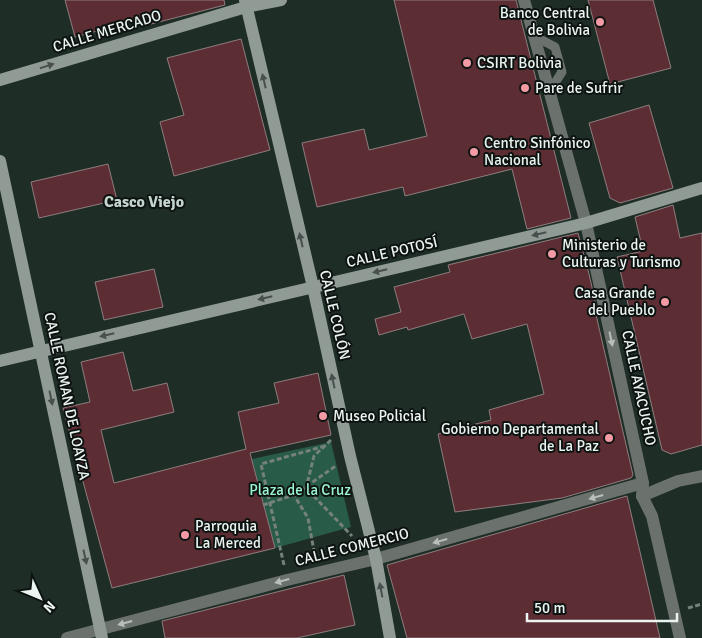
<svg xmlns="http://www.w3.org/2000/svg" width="702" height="638" viewBox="0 0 702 638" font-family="Signika,sans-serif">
<rect width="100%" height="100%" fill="#1f2d27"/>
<!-- green -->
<polygon fill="#285b48" points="331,442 351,527 275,548 252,459"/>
<!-- building -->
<g fill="#5d2d34" stroke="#8e7d7e">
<polygon points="65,0 224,0 225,5 151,24 149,17 75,37"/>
<polygon points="394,0 516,0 571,218 527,229 512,169 405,196 403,187 317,207 302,143 364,129 369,150 427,136"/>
<polygon points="588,0 653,0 671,68 610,84"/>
<polygon points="241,39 270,150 174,176 160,122 184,115 167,58"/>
<polygon points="649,105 673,188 620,203 610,198 589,123"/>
<polygon points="108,164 117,200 39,218 31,182"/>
<polygon points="673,205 680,238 702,233 702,445 671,454 662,450 617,257 643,251 635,217"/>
<polygon points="578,233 589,274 596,305 594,306 633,475 631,478 562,498 455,512 438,434 491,420 489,410 544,394 527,324 472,339 464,314 408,330 407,327 379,335 375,319 401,312 394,287 450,272 448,265"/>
<polygon points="154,269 163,307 104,320 95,282"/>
<polygon points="123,352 133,391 167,383 174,412 101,430 114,483 246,449 238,412 279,403 274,383 318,373 331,435 250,453 275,548 112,588 63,408 90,402 81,362"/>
<polygon points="627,496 660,638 407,638 387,565"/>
<polygon points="344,575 355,625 297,638 165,638 162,621"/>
</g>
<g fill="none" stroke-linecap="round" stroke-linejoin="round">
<!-- path -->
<g stroke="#75817c" stroke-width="3" stroke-dasharray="5 2.5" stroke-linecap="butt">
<polyline points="331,440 314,456 306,488 352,536"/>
<polyline points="294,495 337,465"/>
<polyline points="263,505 294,495 308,518 315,557"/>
<polyline points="284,565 261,464 325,446"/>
<polyline points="688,608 702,604"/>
</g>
<!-- lane -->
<polyline stroke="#6b726e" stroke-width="9" points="534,36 555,47 562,72 549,92"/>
<!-- street -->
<g stroke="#6b726e" stroke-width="12">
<polyline points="524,0 586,223 643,483 642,496 652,516 680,638"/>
<polyline points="642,496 678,481 702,476"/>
<polyline points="67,638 287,580 376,559 643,483"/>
</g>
<!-- secondary -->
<g stroke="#909b96" stroke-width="12">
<polyline points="245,0 313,287 350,456 376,559 390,638"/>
<polyline points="0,80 246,7 281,0"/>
<polyline points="0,161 102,638"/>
<polyline points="0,361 586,223 702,188"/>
</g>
</g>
<!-- one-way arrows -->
<defs><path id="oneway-solid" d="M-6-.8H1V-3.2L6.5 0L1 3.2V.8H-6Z" transform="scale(1.25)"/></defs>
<g fill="#48504d">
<use href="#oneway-solid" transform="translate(47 66) rotate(-17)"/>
<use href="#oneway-solid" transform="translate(264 81) rotate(-103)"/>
<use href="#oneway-solid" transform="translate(539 234) rotate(167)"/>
<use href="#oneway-solid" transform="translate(301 240) rotate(-103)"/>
<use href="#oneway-solid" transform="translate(380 271) rotate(167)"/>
<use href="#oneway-solid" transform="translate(265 298) rotate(167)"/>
<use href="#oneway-solid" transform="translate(107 335) rotate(167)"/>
<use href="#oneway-solid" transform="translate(333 381) rotate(-102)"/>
<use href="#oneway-solid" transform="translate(51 398) rotate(78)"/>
<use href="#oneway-solid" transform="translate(85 557) rotate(78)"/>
<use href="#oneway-solid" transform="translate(381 590) rotate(-101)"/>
</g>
<g fill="#b8c0bc">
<use href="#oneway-solid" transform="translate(611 339) rotate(78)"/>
<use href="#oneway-solid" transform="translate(596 497) rotate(164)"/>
<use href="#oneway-solid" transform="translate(440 541) rotate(164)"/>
<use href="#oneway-solid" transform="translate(282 581) rotate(165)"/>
<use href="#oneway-solid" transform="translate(125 623) rotate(165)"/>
</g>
<!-- markers -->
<g fill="#f49aa4" stroke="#0d1311" stroke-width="2">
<circle cx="600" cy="22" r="5"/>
<circle cx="467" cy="63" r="5"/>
<circle cx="525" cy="88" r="5"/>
<circle cx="474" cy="152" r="5"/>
<circle cx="552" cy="254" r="5"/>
<circle cx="665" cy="302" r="5"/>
<circle cx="323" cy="416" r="5"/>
<circle cx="609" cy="438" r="5"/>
<circle cx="185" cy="535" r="5"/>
</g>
<g text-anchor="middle" stroke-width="4" stroke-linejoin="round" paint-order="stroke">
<!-- poi labels -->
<g font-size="15" fill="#ebf4f0" stroke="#0d1311" text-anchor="start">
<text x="590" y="18" text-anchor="end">Banco Central<tspan x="590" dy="17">de Bolivia</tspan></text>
<text x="477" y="68">CSIRT Bolivia</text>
<text x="535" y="93">Pare de Sufrir</text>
<text x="484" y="148">Centro Sinfónico<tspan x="484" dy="17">Nacional</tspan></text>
<text x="562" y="250">Ministerio de<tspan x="562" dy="17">Culturas y Turismo</tspan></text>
<text x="655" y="298" text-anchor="end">Casa Grande<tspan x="655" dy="17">del Pueblo</tspan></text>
<text x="333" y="421">Museo Policial</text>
<text x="599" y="434" text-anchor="end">Gobierno Departamental<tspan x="599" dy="17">de La Paz</tspan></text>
<text x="195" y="531">Parroquia<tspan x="195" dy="17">La Merced</tspan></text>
</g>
<!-- street labels -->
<g font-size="15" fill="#ebf4f0" stroke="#0d1311">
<text transform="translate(107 31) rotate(-17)" y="5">CALLE MERCADO</text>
<text transform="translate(392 252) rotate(-13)" y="5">CALLE POTOSÍ</text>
<text transform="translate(335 315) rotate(77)" y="5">CALLE COLÓN</text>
<text transform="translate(639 388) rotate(78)" y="5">CALLE AYACUCHO</text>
<text transform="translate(67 396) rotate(78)" y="5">CALLE ROMAN DE LOAYZA</text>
<text transform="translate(352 547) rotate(-14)" y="5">CALLE COMERCIO</text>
</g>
<!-- park labels -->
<g font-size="15" fill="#9cf5d2" stroke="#0d1311">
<text x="300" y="495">Plaza de la Cruz</text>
</g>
<!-- neighbourhood labels -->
<g font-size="16" font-weight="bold" fill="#c5d6cf" stroke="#0d1311">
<text x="144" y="207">Casco Viejo</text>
</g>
</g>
<!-- north arrow -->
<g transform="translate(40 598) rotate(134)" stroke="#0d1311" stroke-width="4" paint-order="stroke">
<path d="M0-4L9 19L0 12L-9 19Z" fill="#ebf4f0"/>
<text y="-8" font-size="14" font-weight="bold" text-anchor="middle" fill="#ebf4f0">N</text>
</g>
<!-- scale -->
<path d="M527 613v8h150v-8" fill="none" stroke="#ebf4f0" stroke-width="2.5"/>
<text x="534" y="613" font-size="15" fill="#ebf4f0" stroke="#0d1311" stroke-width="4" paint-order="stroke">50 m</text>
</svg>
